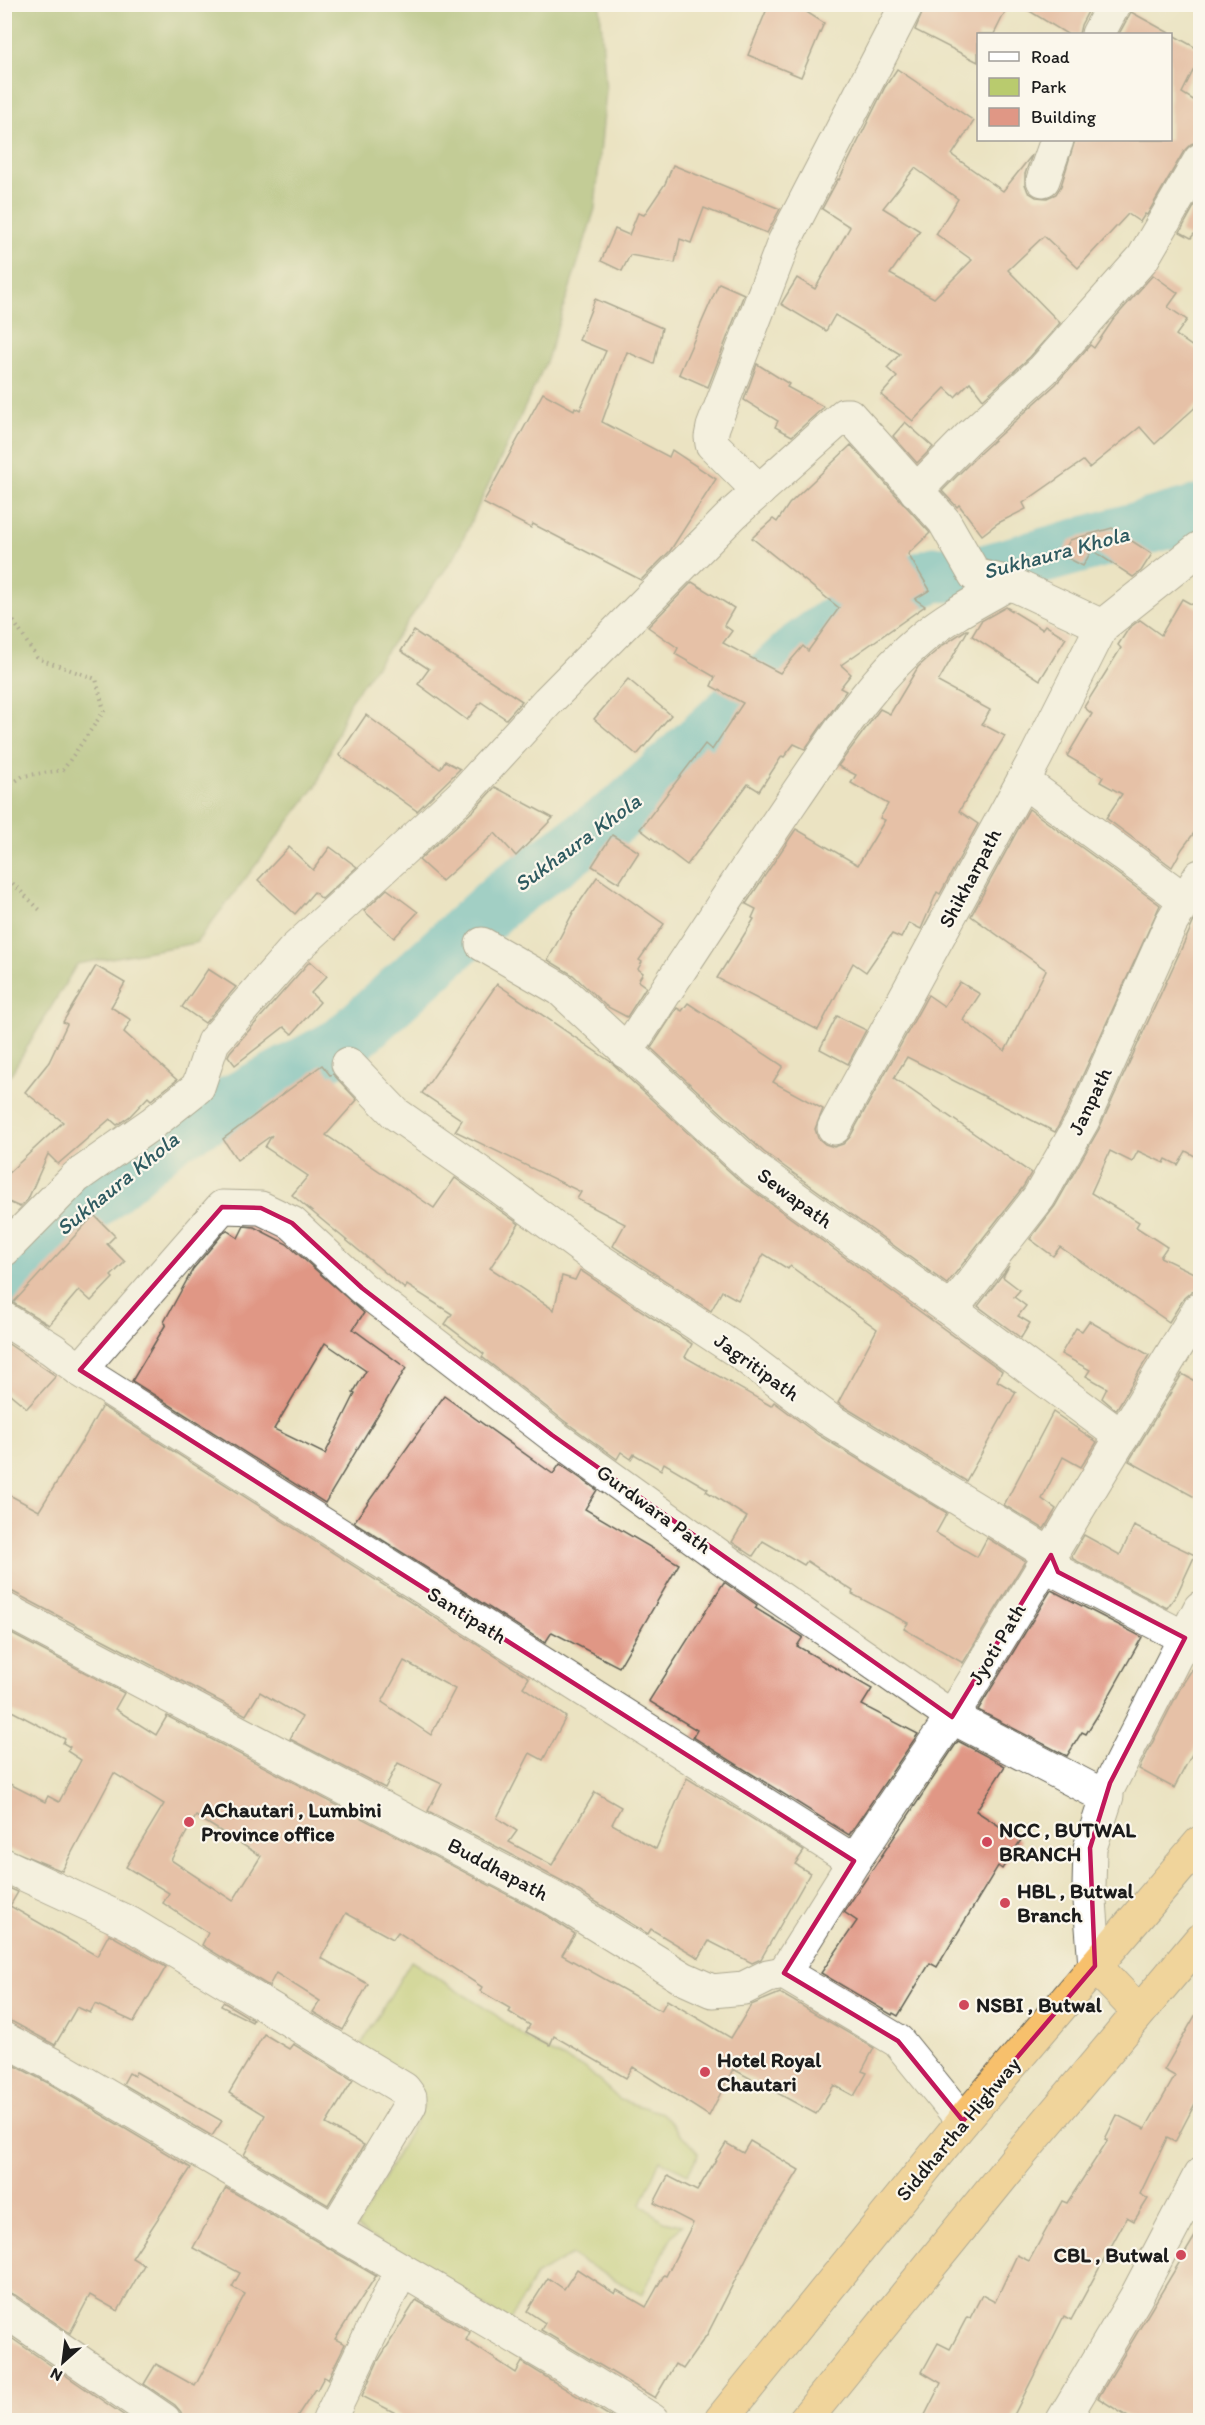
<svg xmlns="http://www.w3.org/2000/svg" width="1205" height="2425" viewBox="0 0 1205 2425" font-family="Itim,sans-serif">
<rect width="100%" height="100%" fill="#fbf7ec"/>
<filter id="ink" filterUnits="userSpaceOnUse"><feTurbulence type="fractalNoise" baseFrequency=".0167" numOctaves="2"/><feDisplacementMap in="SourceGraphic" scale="12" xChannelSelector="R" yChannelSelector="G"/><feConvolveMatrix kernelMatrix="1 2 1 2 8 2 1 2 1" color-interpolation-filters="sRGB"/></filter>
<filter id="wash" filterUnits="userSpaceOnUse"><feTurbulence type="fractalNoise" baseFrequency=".008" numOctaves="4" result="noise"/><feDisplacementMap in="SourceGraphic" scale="24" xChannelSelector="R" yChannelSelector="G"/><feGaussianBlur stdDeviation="1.35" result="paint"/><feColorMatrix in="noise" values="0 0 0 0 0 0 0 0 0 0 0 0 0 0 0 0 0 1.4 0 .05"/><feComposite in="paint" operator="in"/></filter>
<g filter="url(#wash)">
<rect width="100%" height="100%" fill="#ebe3c2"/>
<!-- green -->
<polygon fill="#b9cb6e" stroke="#6a7445" stroke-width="1.5" points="411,1961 496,2015 525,2037 551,2053 585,2068 620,2100 662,2113 699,2154 688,2174 660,2160 641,2204 663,2221 682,2225 672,2237 642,2295 571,2255 535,2276 509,2322 357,2228 424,2105 360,2046"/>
<!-- forest -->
<polygon fill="#92af61" stroke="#57663e" stroke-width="1.5" points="5,4 600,5 606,91 595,209 547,360 455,556 349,703 317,785 196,943 77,964 5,1084"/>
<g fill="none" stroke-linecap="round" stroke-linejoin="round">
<!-- river -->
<polyline stroke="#4ab6c6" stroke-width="56" points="4,1282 22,1262 172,1135 343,1044 506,895 626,809 801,649 871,598 936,574 975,575 1200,512"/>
</g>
<g id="blocks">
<!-- building -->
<g fill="#e09785" fill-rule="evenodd">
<polygon points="769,4 794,4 824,23 801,77 748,55"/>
<polygon points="926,4 1009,4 994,34 978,34 978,62 915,30"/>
<polygon points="1018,4 1092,4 1081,25 1079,34 1067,34"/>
<path d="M1131,12l69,38v7l-18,36 18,11v37l-9,3 -7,7 -37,64 -2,-1 -5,8 -12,-8 -50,54 -34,-32 -36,34 52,53 -30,34 -47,42 -13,-17 -15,15 -10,-9 -32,33 -32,-26 16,-18 -10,-9 13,-14 -65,-39 -9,16 -45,-27 16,-26 18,11 35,-62 -28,-18 16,-30 1,1 46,-93 12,-18 77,52 -22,34 51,36 29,-36 -7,19v10l3,8 8,5 11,1 9,-4 5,-8 14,-46h95v-106h-51zM915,168l43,31 -22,35 36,26 -38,38 -44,-24 30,-43 -37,-23z"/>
<polygon points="673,165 780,209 767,233 704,208 691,243 680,239 675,263 630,255 622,271 601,261 615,229 629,235 638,213 644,215 665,184"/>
<polygon points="1200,196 1200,238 1194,234 1191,238 1180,232"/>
<polygon points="1153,275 1178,293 1168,307 1187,320 1176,335 1200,352 1200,403 1155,444 1140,427 1089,468 1083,461 1023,503 1026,509 998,523 982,535 959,505 957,507 942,491 981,452 1056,384 1090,345 1094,348 1113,320"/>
<polygon points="719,283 744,294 708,387 679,374"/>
<polygon points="595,299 662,328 654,364 627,352 602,422 669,457 672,450 716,479 670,551 641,580 533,524 531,528 483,503 543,393 574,410 575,407 580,410 606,351 579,340"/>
<polygon points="757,364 789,384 787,387 824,407 792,436 775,427 778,421 744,400"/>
<polygon points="905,422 933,447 917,463 893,436"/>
<polygon points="851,445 930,533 908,554 930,590 915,599 925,606 841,665 851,674 840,688 846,691 805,749 794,744 784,757 782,756 759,791 748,784 687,865 640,829 705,744 712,750 743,703 711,686 715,677 675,654 678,648 648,627 692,582 734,608 724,625 732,631 723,643 780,673 803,646 808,651 839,608 752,538 773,519 777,522 789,504"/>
<polygon points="1112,528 1152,554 1141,571 1133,577 1092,550 1083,566 1062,555 1070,540"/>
<polygon points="1182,599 1200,609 1200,825 1182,849 1172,867 1106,818 1122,794 1100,782 1103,777 1067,756 1092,714 1084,707 1121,648 1118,645 1129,628 1140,620 1161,635"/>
<polygon points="1006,607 1042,629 1045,625 1066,638 1040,680 972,636 981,621"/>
<polygon points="966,630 968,630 938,682 990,710 982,724 1005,736 959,811 978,824 940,894 937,892 921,929 909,923 901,938 892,934 866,972 853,963 818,1030 717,978 754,919 752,918 756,909 746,904 796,829 858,865 885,820 880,818 888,804 851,783 856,775 838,766 880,709 890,714 918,667 943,645"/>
<polygon points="414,631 522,701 506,719 481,702 467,720 418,684 429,669 401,651"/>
<polygon points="628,679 671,715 637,755 594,719"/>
<polygon points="366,715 440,769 445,761 460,769 417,811 339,755"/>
<polygon points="495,787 553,818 516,856 495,833 442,881 419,860 474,810"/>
<polygon points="1029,809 1160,905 1066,1112 1055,1132 907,1057 894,1078 1031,1173 1023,1187 947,1284 764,1152 651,1048 677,1008 682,1011 688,1003 783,1066 773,1082 823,1109 815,1129 818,1138 825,1144 834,1147 843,1144 850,1137 928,995 944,1006 960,982 980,994 963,1020 1005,1051 1046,970 971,916"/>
<polygon points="612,835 639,852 619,883 592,866"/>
<polygon points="289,847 313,870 330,847 357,867 322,899 314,892 295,914 258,880"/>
<polygon points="597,877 664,924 639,960 642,962 638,969 643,973 638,981 646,987 627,1017 606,1006 573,975 548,960 575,909"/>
<polygon points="387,889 418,912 394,938 364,911"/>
<polygon points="1194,921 1200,926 1200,1159 1186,1151 1178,1165 1166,1159 1164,1163 1138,1151 1132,1162 1110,1151 1091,1193 1139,1222 1136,1227 1167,1247 1160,1257 1200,1276 1200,1289 1192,1291 1184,1298 1169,1322 1060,1247 1053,1256 1030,1239 1055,1206 1099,1129"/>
<polygon points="310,961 327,976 311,993 320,1002 292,1034 284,1027 235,1065 228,1056 230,1052"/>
<polygon points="96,966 125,983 111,1007 131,1020 124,1032 177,1080 151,1100 148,1097 130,1116 117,1125 110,1119 58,1164 48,1154 28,1199 20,1207 4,1200 4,1177 63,1122 25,1092 49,1062 67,1024 63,1022"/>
<polygon points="208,969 236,987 205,1023 182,1007"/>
<polygon points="497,984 611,1062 741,1182 1002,1371 997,1381 1016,1392 966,1481 838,1403 877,1329 790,1266 788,1269 764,1254 738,1300 722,1291 711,1311 613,1246 625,1224 577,1199 581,1192 455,1131 462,1120 422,1093"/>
<polygon points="837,1016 866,1030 848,1064 820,1049"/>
<polygon points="322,1065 330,1075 333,1074 357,1100 326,1135 434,1208 455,1178 519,1224 490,1268 554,1310 562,1276 575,1280 580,1270 692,1344 685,1357 771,1406 774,1402 818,1435 947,1513 936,1533 977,1557 987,1538 1025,1561 963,1663 904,1629 908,1623 852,1594 853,1591 807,1561 804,1565 763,1541 753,1556 732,1542 747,1517 706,1491 708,1489 664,1463 661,1470 634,1454 631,1459 621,1452 617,1459 563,1420 482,1357 484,1354 445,1324 452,1314 407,1285 405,1289 292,1195 308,1176 265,1147 272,1135 237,1160 223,1139"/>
<polygon points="94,1215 115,1236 107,1244 125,1262 111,1276 113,1278 91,1301 79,1290 49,1325 13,1303"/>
<path d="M244,1226l10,1 33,17 77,69 -11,16 53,39 -81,135 -193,-122 34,-57 -2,-2 29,-53 33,-39 12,8zM325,1343l41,28 -13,22 2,1 -30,60 -51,-25z"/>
<polygon points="1009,1266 1003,1277 1020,1290 1014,1297 1026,1306 1018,1316 1030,1323 1021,1338 978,1306"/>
<polygon points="1089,1321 1149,1355 1116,1410 1102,1398 1107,1388 1086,1376 1090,1370 1061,1354 1076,1328 1082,1331"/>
<polygon points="4,1341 56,1376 27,1408 4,1389"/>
<polygon points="1182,1374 1200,1384 1200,1500 1129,1461"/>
<polygon points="444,1396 553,1474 560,1464 597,1490 585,1509 679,1564 619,1667 552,1632 545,1643 354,1522"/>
<path d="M102,1406l423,269 4,3 -6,9 43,30 -23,43 -13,-7 -33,65 20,13 -8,11 43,23 43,-73 26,15 -9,17 44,25 31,-71 117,73 -9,13 15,9 -49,86 -9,4 -43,-22 -10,17 -48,-29 -3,5 -84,-52 -136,-71 14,-27 -44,-21 -13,25 -95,-49 12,-22 -42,-25 -14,23 -233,-123 -9,-2v-98l35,19 45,-73zM404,1661l51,28 -24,46 -49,-33z"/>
<polygon points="1053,1412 1097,1442 1081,1467 1063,1457 1042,1499 1056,1509 1044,1529 1004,1505"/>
<polygon points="1134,1526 1195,1555 1177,1594 1167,1608 1073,1559 1072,1556 1084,1535 1120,1555"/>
<polygon points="724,1582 757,1605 755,1608 803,1637 797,1646 872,1689 862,1705 918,1734 849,1835 693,1737 697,1730 649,1701"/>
<polygon points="1051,1590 1142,1637 1101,1710 1086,1734 1082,1732 1067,1756 978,1710"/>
<path d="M4,1630l120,63 -9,16 41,26 11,-19 379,199 29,19 -13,21 99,56 6,-11 64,38 20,-33 29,-12 94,55 -12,23 5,2 -13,23 -20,-11 -18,29 -83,-45 -24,47 -76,-49 -7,11 -72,-42 -4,9 -24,-13 4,-7 -21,-13 2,-3 -31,-18 2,-4 -84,-55 -5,7 -47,-26 -25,45 47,26 -25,46 -30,-18 7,-11 -44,-28 -7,13 -67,-41 6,-12 -45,-30 6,-10 -43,-26 38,-63 -50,-31 -52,98 -58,-24v-66l41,21 3,-6 11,6 22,-42 -14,-9 3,-4 -7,-4 2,-4 -61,-32zM196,1816l65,40 -28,45 -62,-41z"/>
<polygon points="1200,1657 1200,1739 1174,1788 1139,1769 1182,1685"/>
<polygon points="958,1741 1005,1766 976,1811 1021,1840 1002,1869 998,1866 937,1967 930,1963 898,2016 893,2013 892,2015 821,1973 857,1921 844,1912"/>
<polygon points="4,1886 18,1892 10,1906 97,1956 109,1934 166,1967 134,2022 95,2004 90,2013 77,2007 55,2045 13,2022 4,2020"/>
<polygon points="223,2002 253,2020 252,2022 221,2006"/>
<polygon points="1200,2007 1200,2094 1175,2142 1167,2138 1140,2194 1148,2199 1134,2221 1127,2217 1071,2320 1064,2316 1011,2421 922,2421 941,2383 922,2372 938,2343 950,2349 967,2317 970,2318 982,2295 995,2302 1017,2255 1029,2261 1062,2201 1067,2203 1108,2140 1105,2139 1117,2115 1145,2129 1175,2076 1164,2070"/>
<polygon points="264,2034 289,2049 293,2044 353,2080 326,2124 364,2145 328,2205 244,2155 265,2115 229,2093"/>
<polygon points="4,2060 52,2085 191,2168 132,2258 144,2265 118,2311 90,2295 70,2333 15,2295 4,2291"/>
<polygon points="136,2072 222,2121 212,2136 123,2084 129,2073 134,2076"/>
<polygon points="750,2141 799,2170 753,2245 708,2333 683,2369 675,2364 655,2398 541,2330 545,2323 527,2311 548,2278 564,2289 577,2269 615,2294 617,2290 646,2307 664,2275 666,2276 693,2223 654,2203 668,2176 697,2191 726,2143 743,2153"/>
<polygon points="226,2188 376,2276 335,2339 345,2344 328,2379 324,2377 317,2390 315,2389 294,2421 183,2421 181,2412 175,2405 144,2384 156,2364 195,2386 245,2294 232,2287 240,2273 193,2248"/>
<polygon points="1200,2228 1200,2421 1134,2421 1098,2398"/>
<polygon points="416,2300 470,2332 466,2340 516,2373 522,2362 616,2420 411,2421 362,2396 378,2361"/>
<polygon points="4,2333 132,2421 4,2421"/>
</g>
</g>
</g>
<g filter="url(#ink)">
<use href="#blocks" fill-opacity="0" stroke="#646256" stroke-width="1.5"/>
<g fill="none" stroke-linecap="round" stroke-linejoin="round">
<!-- minor casing -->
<g stroke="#646256" stroke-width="35">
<g id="minor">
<polyline points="1098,34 1114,4"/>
<polyline points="1043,180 1057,140"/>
<polyline points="759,491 712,444 711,437 713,427 784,242 907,4"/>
<polyline points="916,491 968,438 1043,370 1143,258 1200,160"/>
<polyline points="1023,781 1185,900"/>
<polyline points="482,944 560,989 752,1167 951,1310 1122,1437"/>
<path d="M626,1052c56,-85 111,-170 168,-254 38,-55 76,-117 128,-160 26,-22 58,-38 88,-55"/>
<polyline points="348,1064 396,1114 496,1184 596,1258 739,1352 828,1419 1051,1555 1058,1572 1185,1638"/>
<polyline points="834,1128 1036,757 1102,626"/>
<polyline points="4,1250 76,1177 154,1122 198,1087 213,1042 294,950 461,796 548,701 734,513 844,415 849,415 944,521 975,575 1010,583 1102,626 1200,548"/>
<polyline points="951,1310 1039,1197 1083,1120 1171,923 1200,876"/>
<polyline points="4,1319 52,1349 80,1370 854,1861"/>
<polyline points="80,1370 222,1207 261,1208 292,1223 362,1288 552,1435 729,1563 952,1717 1104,1796"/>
<polyline points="4,1609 555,1899 683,1978 712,1991 744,1988 768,1976 784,1973 898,2041 963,2121"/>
<polyline points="4,1865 129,1923 404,2089 410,2097 410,2105 334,2231"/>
<polyline points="784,1973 854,1861 952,1717 1200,1308"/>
<polyline points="4,2039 61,2069 575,2372 652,2420"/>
<polyline points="4,2310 164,2420"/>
<polyline points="329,2420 401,2271"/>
<polyline points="1063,2420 1136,2297 1200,2175"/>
</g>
</g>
<!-- tertiary casing -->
<g stroke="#646256" stroke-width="35">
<polyline id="tertiary" points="1095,1966 1089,1888 1090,1848 1107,1796 1104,1796 1200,1608"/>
</g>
<!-- trunk casing -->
<g stroke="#646256" stroke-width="35">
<g id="trunk">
<polyline points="1095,1966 1139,2012"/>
<polyline points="721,2420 963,2121 1200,1843"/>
<polyline points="805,2420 1018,2157 1200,1940"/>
</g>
</g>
<!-- path -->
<g stroke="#646256" stroke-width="4" stroke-dasharray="1.5 4.5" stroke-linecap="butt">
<polyline points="4,614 14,622 37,658 96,679 104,711 63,770 23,776 4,789"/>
<polyline points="4,875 42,912"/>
</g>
<!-- minor -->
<use href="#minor" stroke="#fff" stroke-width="33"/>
<!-- tertiary -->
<use href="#tertiary" stroke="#fff" stroke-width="33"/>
<!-- trunk -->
<use href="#trunk" stroke="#f7c06c" stroke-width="33"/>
</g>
</g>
<!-- marked area -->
<path d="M0 0H1205V2425H0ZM222,1207l39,1 31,15 70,65 190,147 400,282 99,-162 7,17 127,66 -75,145 -20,65 5,118 -132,155 -65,-80 -114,-68 70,-112 -774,-491z" fill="#ebe3c2" fill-opacity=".55" fill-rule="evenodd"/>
<path fill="none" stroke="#c2185b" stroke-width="4.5" stroke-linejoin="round" d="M222,1207l39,1 31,15 70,65 190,147 400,282 99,-162 7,17 127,66 -75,145 -20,65 5,118 -132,155 -65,-80 -114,-68 70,-112 -774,-491z"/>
<!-- markers -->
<g fill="#d1495b" stroke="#fbf7ec" stroke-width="2">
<circle cx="189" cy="1822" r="6"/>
<circle cx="987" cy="1842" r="6"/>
<circle cx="1005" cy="1903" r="6"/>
<circle cx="964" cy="2005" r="6"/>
<circle cx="705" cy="2072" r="6"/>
<circle cx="1181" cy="2255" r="6"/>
</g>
<g text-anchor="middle" stroke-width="4.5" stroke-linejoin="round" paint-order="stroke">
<!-- street labels -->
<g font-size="21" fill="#1c1c1c" stroke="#fbf7ec">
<text transform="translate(970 878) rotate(-62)" y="7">Shikharpath</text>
<text transform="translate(1090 1101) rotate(-64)" y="7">Janpath</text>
<text transform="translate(795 1198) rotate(36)" y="7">Sewapath</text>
<text transform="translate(757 1367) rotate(36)" y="7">Jagritipath</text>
<text transform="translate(654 1509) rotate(36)" y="7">Gurdwara Path</text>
<text transform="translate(467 1615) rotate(32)" y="7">Santipath</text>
<text transform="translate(997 1644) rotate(-59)" y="7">Jyoti Path</text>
<text transform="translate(498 1869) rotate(28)" y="7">Buddhapath</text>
<text transform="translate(958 2129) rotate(-50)" y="7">Siddhartha Highway</text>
</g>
<!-- poi labels -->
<g font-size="21" font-weight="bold" fill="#1c1c1c" stroke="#fbf7ec" text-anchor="start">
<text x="201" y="1817">AChautari , Lumbini<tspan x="201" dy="24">Province office</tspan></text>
<text x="999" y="1837">NCC , BUTWAL<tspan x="999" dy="24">BRANCH</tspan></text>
<text x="1017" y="1898">HBL , Butwal<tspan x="1017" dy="24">Branch</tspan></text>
<text x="976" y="2012">NSBI , Butwal</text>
<text x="717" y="2067">Hotel Royal<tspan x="717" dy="24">Chautari</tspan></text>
<text x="1169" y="2262" text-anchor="end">CBL , Butwal</text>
</g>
<!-- water labels -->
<g font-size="22" font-style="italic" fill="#2e5a60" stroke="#fbf7ec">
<text transform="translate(1056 552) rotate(-15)" y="8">Sukhaura Khola</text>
<text transform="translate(577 842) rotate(-36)" y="8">Sukhaura Khola</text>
<text transform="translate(117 1183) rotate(-39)" y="8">Sukhaura Khola</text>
</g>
</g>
<!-- margin -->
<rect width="1205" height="2425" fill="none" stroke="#fbf7ec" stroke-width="24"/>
<!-- legend -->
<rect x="977" y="33" width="195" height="108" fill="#fbf7ec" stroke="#a29f99" stroke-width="1.5"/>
<rect x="989" y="52" width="30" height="9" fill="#ffffff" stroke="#a29f99" stroke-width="1.5"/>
<text x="1031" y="63" font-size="18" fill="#1c1c1c">Road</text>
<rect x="989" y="78" width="30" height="18" fill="#b9cb6e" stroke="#a29f99" stroke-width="1.5"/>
<text x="1031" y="93" font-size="18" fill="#1c1c1c">Park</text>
<rect x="989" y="108" width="30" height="18" fill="#e09785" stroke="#a29f99" stroke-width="1.5"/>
<text x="1031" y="123" font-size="18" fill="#1c1c1c">Building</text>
<!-- north arrow -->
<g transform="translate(63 2362) rotate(208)" stroke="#fbf7ec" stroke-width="4.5" paint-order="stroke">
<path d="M0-4.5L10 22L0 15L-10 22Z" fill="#1c1c1c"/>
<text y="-9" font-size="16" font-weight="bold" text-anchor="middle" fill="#1c1c1c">N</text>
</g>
</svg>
